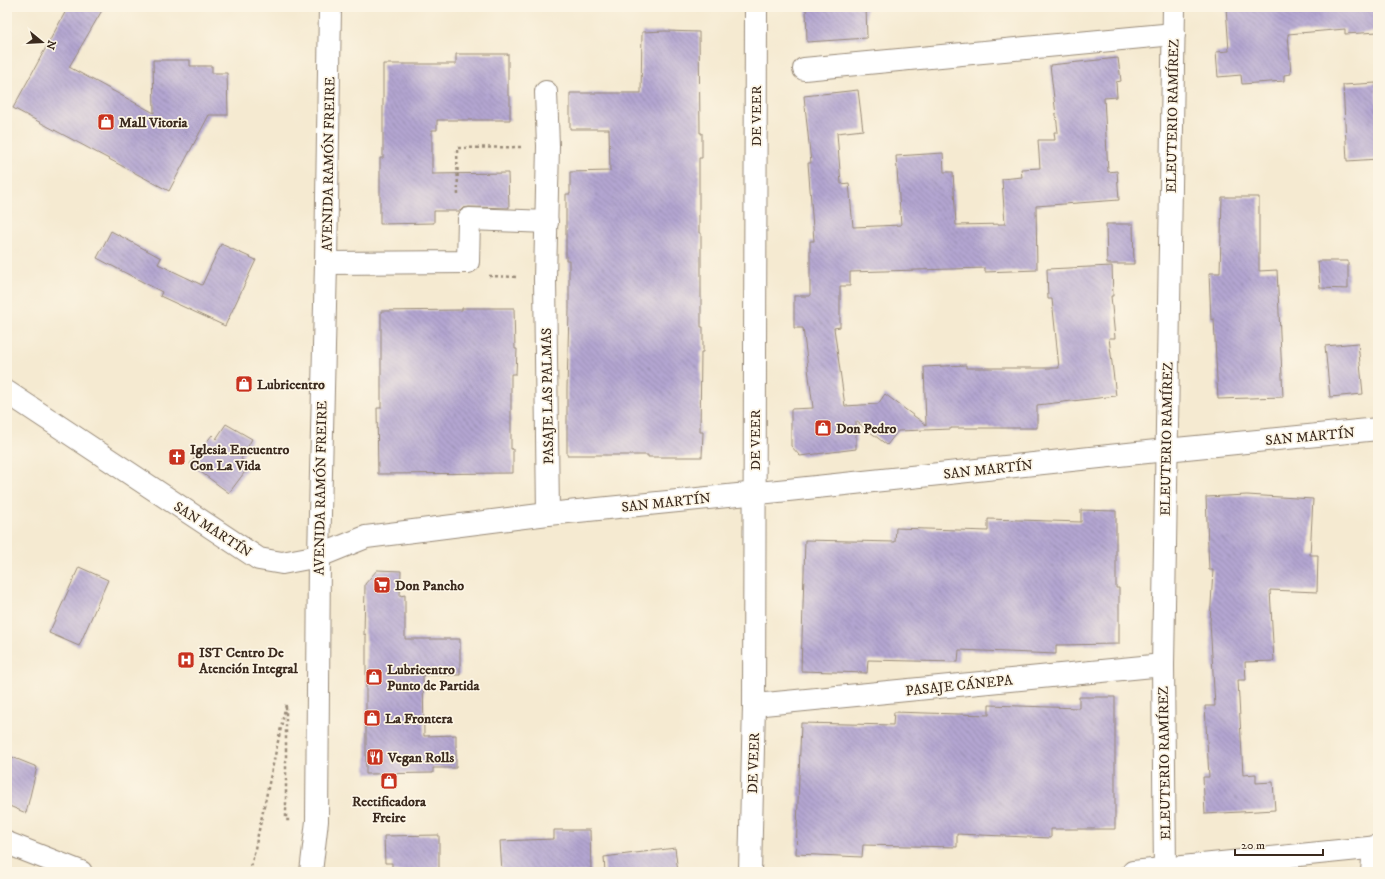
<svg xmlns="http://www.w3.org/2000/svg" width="1385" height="879" viewBox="0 0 1385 879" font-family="'IM FELL DW Pica',serif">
<defs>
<pattern id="building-back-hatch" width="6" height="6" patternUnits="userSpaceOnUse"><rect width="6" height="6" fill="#b3a6d1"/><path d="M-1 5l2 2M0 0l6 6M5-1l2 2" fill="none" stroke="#9387a9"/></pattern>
</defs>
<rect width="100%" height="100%" fill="#fcf5e5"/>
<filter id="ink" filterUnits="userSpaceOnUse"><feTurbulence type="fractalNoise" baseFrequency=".025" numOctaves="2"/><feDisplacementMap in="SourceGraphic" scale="8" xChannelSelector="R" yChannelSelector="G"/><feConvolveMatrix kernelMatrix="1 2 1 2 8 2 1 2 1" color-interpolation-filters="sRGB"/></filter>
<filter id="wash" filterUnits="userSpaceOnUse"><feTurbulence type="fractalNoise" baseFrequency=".012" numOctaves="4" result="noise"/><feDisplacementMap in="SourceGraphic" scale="16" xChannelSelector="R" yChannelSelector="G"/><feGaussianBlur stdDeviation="0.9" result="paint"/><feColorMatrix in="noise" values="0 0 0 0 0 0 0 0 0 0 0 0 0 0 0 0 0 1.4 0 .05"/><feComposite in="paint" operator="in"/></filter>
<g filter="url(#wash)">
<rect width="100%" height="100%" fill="#f5ead1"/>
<g id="blocks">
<!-- building -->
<g fill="url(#building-back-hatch)">
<polygon points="68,7 104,7 69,67 154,113 153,60 190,60 190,66 212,66 212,73 227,73 228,115 209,115 169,191 13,108"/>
<polygon points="806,7 866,7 867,38 807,42"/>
<polygon points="1226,7 1378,7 1378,32 1345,34 1345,29 1288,34 1291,74 1284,75 1284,81 1242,84 1241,75 1218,77 1216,52 1229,51"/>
<polygon points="665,31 699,32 700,133 702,133 702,158 699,158 699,233 701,233 701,327 703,327 703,352 701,352 700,432 703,432 702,457 648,457 648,455 567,455 567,389 569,310 569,260 566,260 566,194 570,194 570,172 610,171 609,129 570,129 570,93 641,93 642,32"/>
<polygon points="456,54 508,54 508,96 510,96 510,120 437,120 437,130 432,130 432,174 508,173 509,208 469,207 463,208 460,211 434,211 434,223 380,224 380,158 383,158 383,64 456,64"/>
<polygon points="1118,58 1121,81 1116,82 1117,97 1104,98 1108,172 1117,171 1119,200 1036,206 1037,270 985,272 985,268 850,272 850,286 840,286 840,327 834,328 845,406 878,404 885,394 926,425 924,367 966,365 966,368 1059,368 1052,299 1048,299 1047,269 1112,266 1113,296 1111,296 1115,338 1109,338 1116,396 1037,405 1037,428 951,428 951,429 898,431 887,445 856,421 856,449 800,456 791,446 791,409 813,408 803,328 794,328 794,296 810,296 810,241 814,241 808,163 811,163 804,96 858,90 863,130 837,133 841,184 849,183 853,227 901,225 896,156 943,153 944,172 953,172 956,225 1005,224 1002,179 1022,177 1021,169 1040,168 1038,140 1055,140 1054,132 1058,132 1050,65"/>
<polygon points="1376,83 1378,124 1378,159 1347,161 1343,85"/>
<polygon points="1222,197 1259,197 1259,271 1277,270 1283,397 1218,399 1214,319 1211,320 1209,273 1220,273"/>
<polygon points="1106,224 1133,224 1134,264 1107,264"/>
<polygon points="111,231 161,258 158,264 202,285 221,244 256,260 225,326 160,296 162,292 97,258"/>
<polygon points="1318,261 1348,261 1348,289 1320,288"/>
<polygon points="462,308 514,308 515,349 517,349 516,374 511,374 511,449 513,449 513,473 378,474 377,408 381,408 381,311 462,310"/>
<polygon points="1358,343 1363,394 1330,397 1325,346"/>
<polygon points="226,424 252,439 241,459 250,465 229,493 190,464 212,435 216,439"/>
<polygon points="1247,495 1313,499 1310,555 1318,555 1317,592 1270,590 1274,661 1245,662 1246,680 1238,680 1243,775 1256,774 1256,783 1273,782 1275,810 1205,814 1203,777 1209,777 1205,706 1215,706 1210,622 1213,570 1209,570 1206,497"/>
<polygon points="1081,510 1116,511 1116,588 1119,588 1119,644 1056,645 1056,654 959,650 958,662 868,660 867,673 801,671 805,540 895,542 896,528 988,531 988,519 1081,522"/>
<polygon points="79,567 108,580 79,646 49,633"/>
<polygon points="377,570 401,571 400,596 405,595 405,639 460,639 460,675 423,675 424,736 456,735 456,768 433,768 433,773 366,774 366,634 364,635 365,584"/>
<polygon points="1079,697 1115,697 1115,829 1051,829 1051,838 957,834 957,847 863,845 862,857 796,854 801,723 893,725 894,712 989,715 989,705 1079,708"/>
<polygon points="7,755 37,767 26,813 7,805"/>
<polygon points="554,830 590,830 591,872 502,872 500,841 554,839"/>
<polygon points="439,835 439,872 392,872 392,863 385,863 384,836"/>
<polygon points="675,848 678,872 605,872 604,857"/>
</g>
</g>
</g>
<g filter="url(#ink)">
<use href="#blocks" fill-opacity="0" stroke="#988a78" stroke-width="1"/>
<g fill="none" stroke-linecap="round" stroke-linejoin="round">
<!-- minor casing -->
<g stroke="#988a78" stroke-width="24">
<g id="minor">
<polyline points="804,69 1174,34"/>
<polyline points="546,92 548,146 545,279 548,514"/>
<polyline points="326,263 468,262 469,219 547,222"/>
<polyline points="7,392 259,559 282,563 319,556 366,537 548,514 788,490 1166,450 1378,429"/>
<polyline points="754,705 1163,665"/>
<polyline points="7,843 81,872"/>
<polyline points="750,872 754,705 756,7"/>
<polyline points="1133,872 1378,847"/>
<polyline points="1165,872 1163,665 1174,7"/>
<polyline points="1372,872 1374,847"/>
</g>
</g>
<!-- major casing -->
<g stroke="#988a78" stroke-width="24">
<polyline id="major" points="311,872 317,821 319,556 326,263 330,7"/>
</g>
<!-- path -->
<g stroke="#988a78" stroke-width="2.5" stroke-dasharray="3 3" stroke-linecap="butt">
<polyline points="458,195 457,148 522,147"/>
<polyline points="489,276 518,277"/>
<polyline points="250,872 286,704 286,820 291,820"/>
</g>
<!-- minor -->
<use href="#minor" stroke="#fff" stroke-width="22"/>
<!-- major -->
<use href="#major" stroke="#fff" stroke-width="22"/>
</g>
</g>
<!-- icons -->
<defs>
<g id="shop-square" transform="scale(0.9)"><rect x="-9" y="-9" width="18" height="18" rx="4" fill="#c8321e" stroke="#fcf5e5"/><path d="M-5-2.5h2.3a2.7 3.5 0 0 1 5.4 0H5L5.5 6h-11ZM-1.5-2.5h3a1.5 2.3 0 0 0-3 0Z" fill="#fff"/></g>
<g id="church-square" transform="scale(0.9)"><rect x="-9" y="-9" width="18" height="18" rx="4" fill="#c8321e" stroke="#fcf5e5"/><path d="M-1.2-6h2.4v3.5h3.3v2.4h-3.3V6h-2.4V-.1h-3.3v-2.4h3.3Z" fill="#fff"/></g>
<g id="supermarket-square" transform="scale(0.9)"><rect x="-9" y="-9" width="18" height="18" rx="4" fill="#c8321e" stroke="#fcf5e5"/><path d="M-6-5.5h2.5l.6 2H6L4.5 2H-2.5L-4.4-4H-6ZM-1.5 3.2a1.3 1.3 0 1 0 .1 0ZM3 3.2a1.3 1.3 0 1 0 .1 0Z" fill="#fff"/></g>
<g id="hospital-square" transform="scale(0.9)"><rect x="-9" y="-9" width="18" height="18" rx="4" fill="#c8321e" stroke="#fcf5e5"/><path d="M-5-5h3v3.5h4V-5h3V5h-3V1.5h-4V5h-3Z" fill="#fff"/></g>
<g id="restaurant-square" transform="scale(0.9)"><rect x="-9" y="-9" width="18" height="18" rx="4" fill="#c8321e" stroke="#fcf5e5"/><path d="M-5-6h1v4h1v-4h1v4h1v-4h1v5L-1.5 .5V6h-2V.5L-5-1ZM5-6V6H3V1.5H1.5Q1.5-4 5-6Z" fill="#fff"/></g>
</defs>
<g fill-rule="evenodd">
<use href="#shop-square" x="106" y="122"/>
<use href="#shop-square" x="244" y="384"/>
<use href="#shop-square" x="823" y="428"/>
<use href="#church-square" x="177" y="457"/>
<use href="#supermarket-square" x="382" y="585"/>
<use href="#hospital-square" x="186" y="660"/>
<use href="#shop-square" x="374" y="677"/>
<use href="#shop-square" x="372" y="718"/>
<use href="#restaurant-square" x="375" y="757"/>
<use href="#shop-square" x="389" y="781"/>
</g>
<g text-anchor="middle" stroke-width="3.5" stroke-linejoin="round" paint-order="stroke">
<!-- street labels -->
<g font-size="14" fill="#3b2a1e" stroke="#fcf5e5">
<text transform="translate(756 116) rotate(-90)" y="5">DE VEER</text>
<text transform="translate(1172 116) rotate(-89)" y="5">ELEUTERIO RAMÍREZ</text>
<text transform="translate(328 164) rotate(-89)" y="5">AVENIDA RAMÓN FREIRE</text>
<text transform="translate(547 396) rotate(-91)" y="5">PASAJE LAS PALMAS</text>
<text transform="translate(1310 436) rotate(-5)" y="5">SAN MARTÍN</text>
<text transform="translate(1166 439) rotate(-89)" y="5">ELEUTERIO RAMÍREZ</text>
<text transform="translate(755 440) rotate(-90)" y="5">DE VEER</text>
<text transform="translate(988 469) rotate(-6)" y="5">SAN MARTÍN</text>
<text transform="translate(320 488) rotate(-89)" y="5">AVENIDA RAMÓN FREIRE</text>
<text transform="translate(666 502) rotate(-6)" y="5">SAN MARTÍN</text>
<text transform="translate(213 529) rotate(33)" y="5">SAN MARTÍN</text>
<text transform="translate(959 685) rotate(-6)" y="5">PASAJE CÁNEPA</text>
<text transform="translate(753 763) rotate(-88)" y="5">DE VEER</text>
<text transform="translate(1164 763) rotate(-91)" y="5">ELEUTERIO RAMÍREZ</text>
</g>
<!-- poi labels -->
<g font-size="14" font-weight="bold" fill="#3b2a1e" stroke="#fcf5e5" text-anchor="start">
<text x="119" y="127">Mall Vitoria</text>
<text x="257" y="389">Lubricentro</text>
<text x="836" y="433">Don Pedro</text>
<text x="190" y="454">Iglesia Encuentro<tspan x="190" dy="16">Con La Vida</tspan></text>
<text x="395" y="590">Don Pancho</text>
<text x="199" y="657">IST Centro De<tspan x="199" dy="16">Atención Integral</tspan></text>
<text x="387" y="674">Lubricentro<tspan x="387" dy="16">Punto de Partida</tspan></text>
<text x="385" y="723">La Frontera</text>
<text x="388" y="762">Vegan Rolls</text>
<text x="389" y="806" text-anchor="middle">Rectificadora<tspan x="389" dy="16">Freire</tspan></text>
</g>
</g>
<!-- margin -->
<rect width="1385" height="879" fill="none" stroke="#fcf5e5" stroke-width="24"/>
<!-- north arrow -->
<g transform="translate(42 42) rotate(108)" stroke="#fcf5e5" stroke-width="3" paint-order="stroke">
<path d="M0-3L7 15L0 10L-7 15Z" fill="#3b2a1e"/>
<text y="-6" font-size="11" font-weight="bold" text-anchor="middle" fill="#3b2a1e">N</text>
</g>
<!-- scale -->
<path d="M1235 849v6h88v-6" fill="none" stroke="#3b2a1e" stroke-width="2"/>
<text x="1241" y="849" font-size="12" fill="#3b2a1e" stroke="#fcf5e5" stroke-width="3" paint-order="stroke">20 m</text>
</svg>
